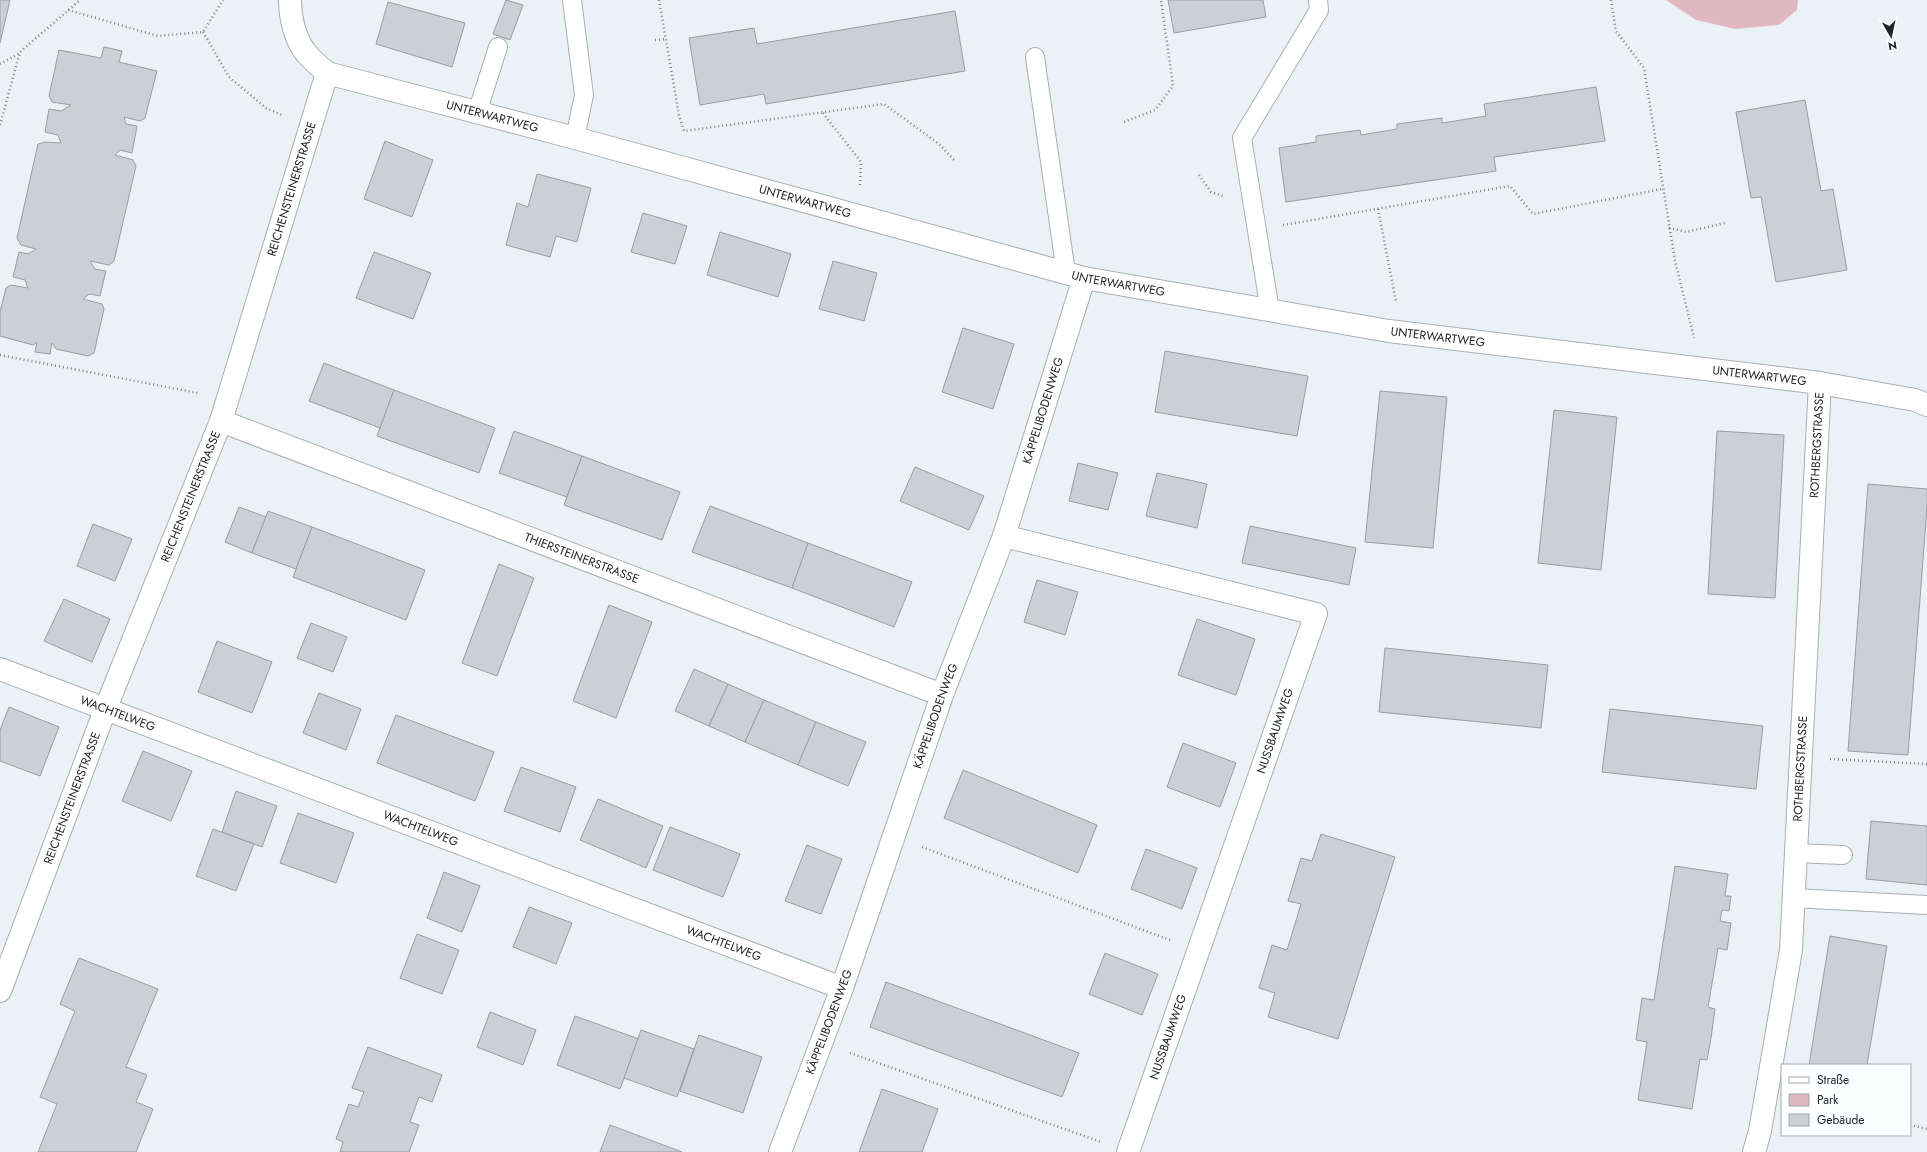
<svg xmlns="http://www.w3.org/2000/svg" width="1927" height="1152" viewBox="0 0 1927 1152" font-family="Jost,sans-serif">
<rect width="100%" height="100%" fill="#ebf2f6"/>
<!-- green -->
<polygon fill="#e1b8c2" points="1666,0 1798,0 1797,10 1779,25 1735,29 1696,20"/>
<!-- building -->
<g fill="#cad0d4" stroke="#979da0">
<polygon points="0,0 10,0 0,43"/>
<polygon points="506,0 523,5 510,40 493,34"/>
<polygon points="1168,0 1263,0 1266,17 1174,33"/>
<polygon points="388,2 465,23 452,67 376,44"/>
<polygon points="955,11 965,71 766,104 764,94 700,105 689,38 754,28 757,44"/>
<polygon points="104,47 122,51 119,62 157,71 145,118 140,121 124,117 126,124 137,126 132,153 120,150 115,155 133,160 136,166 114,261 109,265 90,261 95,269 106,271 100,296 89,294 83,299 102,304 104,309 94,353 88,356 56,349 52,343 50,354 35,352 37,342 33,345 0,336 0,312 6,288 11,285 28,288 25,280 13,277 19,252 28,254 36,249 21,245 17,238 38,144 45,142 61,143 58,135 45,132 49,109 61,111 71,105 52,102 49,96 59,50 101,58"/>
<polygon points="1596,87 1605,141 1494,157 1496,171 1286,202 1279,148 1316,142 1316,136 1360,130 1361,135 1397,129 1397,124 1442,118 1442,123 1486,116 1484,104"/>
<polygon points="1805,100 1821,191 1833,189 1847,270 1776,282 1761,197 1751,198 1736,112"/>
<polygon points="385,141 433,160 412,217 364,199"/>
<polygon points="537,174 591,188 577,242 556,236 550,257 506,245 517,203 528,207"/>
<polygon points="643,213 687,226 675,264 631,252"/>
<polygon points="720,232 791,254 778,297 707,275"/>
<polygon points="374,252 431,273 413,319 356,298"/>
<polygon points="833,261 877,273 864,321 819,309"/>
<polygon points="963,328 1014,344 993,409 942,392"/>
<polygon points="1165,351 1308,376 1297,436 1155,412"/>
<polygon points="324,363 394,390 380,428 309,401"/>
<polygon points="394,390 495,428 479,473 377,436"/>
<polygon points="1380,391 1447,397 1433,548 1365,542"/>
<polygon points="1554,410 1617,417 1601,570 1538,563"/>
<polygon points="514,431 582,456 567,497 499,473"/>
<polygon points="1717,431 1784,435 1775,598 1708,594"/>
<polygon points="582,456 680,492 662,540 564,505"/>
<polygon points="1078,463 1118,473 1108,510 1069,501"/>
<polygon points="915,467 984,496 969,530 900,501"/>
<polygon points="1157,473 1207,484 1197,528 1146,516"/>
<polygon points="1868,484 1927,489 1927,508 1908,755 1848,751"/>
<polygon points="710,506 808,543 792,588 692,552"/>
<polygon points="239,507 266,517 252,553 225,542"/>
<polygon points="268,511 312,527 296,569 252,553"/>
<polygon points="93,524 132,539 115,581 77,566"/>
<polygon points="1250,526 1356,548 1349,585 1242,563"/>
<polygon points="312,527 425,570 406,620 293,577"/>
<polygon points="808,543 912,582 894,627 792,588"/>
<polygon points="499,564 534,578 497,676 462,663"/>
<polygon points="1037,580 1078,592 1065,635 1024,622"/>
<polygon points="64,599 110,619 92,662 44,641"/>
<polygon points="609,605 652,622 616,718 573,701"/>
<polygon points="1197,619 1255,639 1236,695 1178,675"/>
<polygon points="311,623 347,637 333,672 297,658"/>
<polygon points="217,641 272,662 252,713 198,692"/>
<polygon points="1385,648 1548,665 1541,728 1379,712"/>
<polygon points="694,669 728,684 709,726 675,711"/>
<polygon points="728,684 764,700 745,742 709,726"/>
<polygon points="319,693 361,709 346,750 303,733"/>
<polygon points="764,700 816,722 798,765 745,742"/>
<polygon points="9,707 59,727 40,776 0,761 0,730"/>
<polygon points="1610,709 1763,726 1756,789 1602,772"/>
<polygon points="396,715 494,752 475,801 377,763"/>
<polygon points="816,722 866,742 848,786 798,765"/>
<polygon points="1183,743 1236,763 1220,807 1167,787"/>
<polygon points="143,751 192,771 171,821 122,801"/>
<polygon points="521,767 576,787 560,832 504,811"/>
<polygon points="963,770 1097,825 1078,873 944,818"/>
<polygon points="236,791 277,806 262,847 222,832"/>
<polygon points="598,799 663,826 646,868 580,840"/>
<polygon points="298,813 354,833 336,883 280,863"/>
<polygon points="1871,821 1927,826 1927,885 1866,879"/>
<polygon points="670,827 740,854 723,897 653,870"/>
<polygon points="213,829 254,844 236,891 196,876"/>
<polygon points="1321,834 1395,857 1338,1039 1268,1017 1275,993 1259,988 1272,945 1287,950 1301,904 1288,901 1301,858 1312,861"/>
<polygon points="807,845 842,859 821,914 785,901"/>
<polygon points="1146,849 1197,868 1182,909 1131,889"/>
<polygon points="1675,866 1728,874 1725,896 1731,896 1729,911 1722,910 1720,921 1731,923 1727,950 1718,948 1708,1007 1715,1009 1711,1038 1707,1060 1700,1059 1692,1109 1638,1100 1647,1042 1636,1040 1642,998 1654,1000"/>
<polygon points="444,872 480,886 462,932 427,918"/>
<polygon points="529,907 572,923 556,964 513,947"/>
<polygon points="417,934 459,950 442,994 400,978"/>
<polygon points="1830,936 1887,946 1867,1065 1809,1065"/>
<polygon points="1105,953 1158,974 1142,1015 1089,994"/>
<polygon points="79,958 158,989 126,1067 147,1075 136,1102 153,1109 136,1152 38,1152 57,1104 40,1097 75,1011 60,1004"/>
<polygon points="886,982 1079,1053 1062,1097 870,1027"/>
<polygon points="490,1012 536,1030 523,1065 477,1047"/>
<polygon points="575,1016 639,1039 620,1089 557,1065"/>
<polygon points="641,1030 694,1049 677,1097 624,1078"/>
<polygon points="699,1035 762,1057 743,1113 680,1091"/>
<polygon points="368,1047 442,1075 432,1102 419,1097 410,1122 419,1125 409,1152 340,1152 343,1142 336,1139 349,1104 358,1107 364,1092 352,1088"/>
<polygon points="882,1089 938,1109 922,1152 859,1152"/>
<polygon points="610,1125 682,1152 600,1152"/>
</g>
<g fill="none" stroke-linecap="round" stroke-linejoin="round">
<!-- service casing -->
<g stroke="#a8afb2" stroke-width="20">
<g id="service">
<polyline points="572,0 584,95 575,138"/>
<polyline points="1035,57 1066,273"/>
<polyline points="477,113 498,47"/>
<polyline points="1270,311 1242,138 1319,10 1318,0"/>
<polyline points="1795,853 1843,855"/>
<polyline points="1793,898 1927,905"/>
</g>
</g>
<!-- minor casing -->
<g stroke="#a8afb2" stroke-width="24">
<g id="minor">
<path id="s1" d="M327,73l248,65 509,140 305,53 431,52 95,17 12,5"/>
<path id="s2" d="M221,421l721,274"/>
<polyline points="1004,536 1316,614 1128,1152"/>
<path id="s3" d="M0,669l842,319"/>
<path id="s4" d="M0,991l105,-281 116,-289 106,-348c-7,-6 -15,-13 -21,-20 -11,-14 -16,-35 -16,-53"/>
<path id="s5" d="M780,1152l62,-164 100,-293 62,-159 80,-258"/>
<path id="s6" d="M1754,1152l6,-21 31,-181 29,-567"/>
</g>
</g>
<!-- path -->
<g stroke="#7d8184" stroke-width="2.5" stroke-dasharray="1 3" stroke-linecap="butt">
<polyline points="659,0 679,115 684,131 884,104 939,144 954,160"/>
<polyline points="1611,0 1616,31 1644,68 1675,261 1694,338"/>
<polyline points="68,10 158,36 203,32 223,0"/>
<polyline points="203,32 229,77 266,108 284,116"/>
<polyline points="655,40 666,39"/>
<polyline points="0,64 20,53"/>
<polyline points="823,113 861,162 860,186"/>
<polyline points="1124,122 1155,110 1173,86 1161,0"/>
<polyline points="0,125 20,52 80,0"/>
<polyline points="1199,175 1211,192 1223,196"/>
<polyline points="1378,209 1396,302"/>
<polyline points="1283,225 1510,186 1533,214 1662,189"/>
<polyline points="1669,228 1686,232 1725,223"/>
<polyline points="0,355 198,393"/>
<polyline points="1830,759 1927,764"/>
<polyline points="922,847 1170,940"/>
<polyline points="850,1053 1101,1142"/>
<polyline points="1910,1125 1927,1129"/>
</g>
<!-- service -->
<use href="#service" stroke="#fff" stroke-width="18"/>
<!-- minor -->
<use href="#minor" stroke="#fff" stroke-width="22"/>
</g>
<g text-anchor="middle" stroke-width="3" stroke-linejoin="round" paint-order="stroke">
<!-- street labels -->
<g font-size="12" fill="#222526" stroke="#fdfeff">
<text dy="4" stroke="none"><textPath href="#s1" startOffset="171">UNTERWARTWEG</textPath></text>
<text dy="4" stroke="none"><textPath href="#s4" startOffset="854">REICHENSTEINERSTRASSE</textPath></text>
<text dy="4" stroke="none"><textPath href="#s1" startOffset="495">UNTERWARTWEG</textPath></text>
<text dy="4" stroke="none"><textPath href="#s1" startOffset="819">UNTERWARTWEG</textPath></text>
<text dy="4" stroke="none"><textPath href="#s1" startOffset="1143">UNTERWARTWEG</textPath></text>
<text dy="4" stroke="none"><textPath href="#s1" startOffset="1467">UNTERWARTWEG</textPath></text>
<text dy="4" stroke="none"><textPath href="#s5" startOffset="787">KÄPPELIBODENWEG</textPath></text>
<text dy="4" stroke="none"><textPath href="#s6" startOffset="711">ROTHBERGSTRASSE</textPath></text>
<text dy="4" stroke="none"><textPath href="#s4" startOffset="530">REICHENSTEINERSTRASSE</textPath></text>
<text dy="4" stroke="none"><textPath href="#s2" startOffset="386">THIERSTEINERSTRASSE</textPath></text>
<text dy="4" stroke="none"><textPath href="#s3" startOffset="126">WACHTELWEG</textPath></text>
<text dy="4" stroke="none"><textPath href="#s5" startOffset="463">KÄPPELIBODENWEG</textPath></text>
<text transform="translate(1275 731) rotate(-71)" y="4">NUSSBAUMWEG</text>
<text dy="4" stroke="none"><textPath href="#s6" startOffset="387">ROTHBERGSTRASSE</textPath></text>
<text dy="4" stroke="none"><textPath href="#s4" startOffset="206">REICHENSTEINERSTRASSE</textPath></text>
<text dy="4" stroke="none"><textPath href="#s3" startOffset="450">WACHTELWEG</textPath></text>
<text dy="4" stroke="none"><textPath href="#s3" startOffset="774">WACHTELWEG</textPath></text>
<text dy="4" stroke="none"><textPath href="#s5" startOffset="139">KÄPPELIBODENWEG</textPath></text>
<text transform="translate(1168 1037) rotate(-71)" y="4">NUSSBAUMWEG</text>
</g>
</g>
<!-- legend -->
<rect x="1781" y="1064" width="130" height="72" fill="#fdfeff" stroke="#a5a7a8"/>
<rect x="1789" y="1077" width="20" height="6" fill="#ffffff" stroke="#a5a7a8"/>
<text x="1817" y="1084" font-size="12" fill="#222526">Straße</text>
<rect x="1789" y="1094" width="20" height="12" fill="#e1b8c2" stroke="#a5a7a8"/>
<text x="1817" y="1104" font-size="12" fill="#222526">Park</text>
<rect x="1789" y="1114" width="20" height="12" fill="#cad0d4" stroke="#a5a7a8"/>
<text x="1817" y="1124" font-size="12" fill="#222526">Gebäude</text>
<!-- north arrow -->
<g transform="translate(1891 36) rotate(171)" stroke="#fdfeff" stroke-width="3" paint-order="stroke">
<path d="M0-3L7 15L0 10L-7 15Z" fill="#222526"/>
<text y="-6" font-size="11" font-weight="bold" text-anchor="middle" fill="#222526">N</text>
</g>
</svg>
